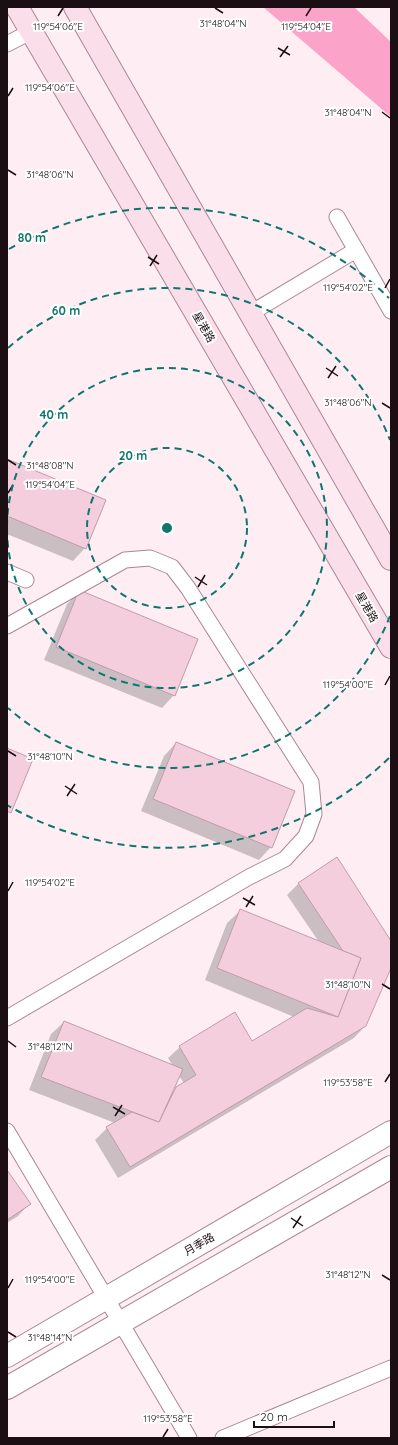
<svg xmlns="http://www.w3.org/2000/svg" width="398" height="1445" viewBox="0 0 398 1445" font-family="Quicksand,'Noto Sans SC',sans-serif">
<rect width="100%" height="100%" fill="#feeef4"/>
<!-- water -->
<polygon fill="#fca3ca" points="263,7 354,7 391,42 391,117"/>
<!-- shadow -->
<g fill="#0003" fill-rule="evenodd">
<polygon points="7,460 85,548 73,561 7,534"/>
<polygon points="79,592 174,695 162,708 44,660 67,604"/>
<polygon points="176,743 271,847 259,860 141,811 164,756"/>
<path d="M336,859l55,84v23l-26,60 -11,12 -236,140 -23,-38 12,-12 8,-5 -86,-33 22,-56 13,-12 109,44 -5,-8 12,-11 72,-5 42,-25 -89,-37 22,-57 13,-12 79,31 -32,-47 11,-11zM179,1076l5,7 -12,10z"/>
<polygon points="7,1171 29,1204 18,1216 7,1223"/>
</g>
<!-- building -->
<g fill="#f4cedd" stroke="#c09caa">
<polygon points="7,459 106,500 86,549 7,516"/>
<polygon points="79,590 198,639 175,696 56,647"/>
<polygon points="176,742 295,791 272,848 153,799"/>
<polygon points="7,748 33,759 11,813 7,811"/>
<polygon points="337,857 391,941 391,968 366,1026 130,1167 106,1127 132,1112 159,1122 176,1087 196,1075 179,1046 235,1012 252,1041 307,1008 338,1017 361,958 343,951 298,883"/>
<polygon points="240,909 361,958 338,1017 217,968"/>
<polygon points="64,1021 183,1069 159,1122 41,1077"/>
<polygon points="7,1170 31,1204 7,1220"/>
</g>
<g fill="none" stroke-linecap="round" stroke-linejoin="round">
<!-- service casing -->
<g stroke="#aa8795" stroke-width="17">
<g id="service">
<polyline points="7,44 32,31"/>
<polyline points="337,217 391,311"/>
<polyline points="251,313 356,250"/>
<polyline points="7,572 26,580"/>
<polyline points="7,626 125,560 150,558 172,567 188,588 311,782 314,814 306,836 285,859 249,877 7,1018"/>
<polyline points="7,1131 189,1438"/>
<polyline points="223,1438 391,1368"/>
</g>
</g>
<!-- tertiary casing -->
<g stroke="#aa8795" stroke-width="24">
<g id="tertiary">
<polyline points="7,1356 391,1132"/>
<polyline points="7,1388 391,1167"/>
</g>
</g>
<!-- primary casing -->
<g stroke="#aa8795" stroke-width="24">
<g id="primary">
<polyline points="17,7 391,647"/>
<polyline points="75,7 391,559"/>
</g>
</g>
<!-- service -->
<use href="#service" stroke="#fff" stroke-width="15"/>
<!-- tertiary -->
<use href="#tertiary" stroke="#fff" stroke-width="22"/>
<!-- primary -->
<use href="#primary" stroke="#fadee9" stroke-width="22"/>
</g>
<!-- ticks -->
<path fill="none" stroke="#1c0f14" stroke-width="1.5" d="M215,8l8,5M58,16l5,-8M306,16l5,-8M278,48l12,7M280,57l8,-11M8,96l5,-8M382,112l8,6M8,170l8,5M148,257l11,7M150,266l7,-11M385,288l5,-9M326,368l12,8M328,378l8,-12M382,403l8,5M8,460l8,5M8,493l5,-8M195,577l12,8M198,587l7,-12M385,685l5,-9M8,751l8,5M65,786l12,8M67,796l8,-12M8,891l5,-9M243,898l12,7M246,907l7,-11M382,984l8,5M8,1041l8,6M385,1082l5,-8M113,1107l12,7M115,1116l7,-11M291,1218l12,8M293,1228l8,-12M382,1275l8,5M8,1288l5,-9M8,1332l8,5M163,1437l5,-8"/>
<!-- distance rings -->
<g fill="none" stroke="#0f766e" stroke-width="2" stroke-dasharray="7 5">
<circle cx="167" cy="528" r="80"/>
<path d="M7 527A160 160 0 1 1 7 529"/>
<path d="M390 616A240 240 0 0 1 8 708M8 348A240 240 0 0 1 390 440"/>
<path d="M389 758A320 320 0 0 1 7 805M9 249A320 320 0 0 1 389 298"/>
</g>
<g text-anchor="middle" stroke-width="4" stroke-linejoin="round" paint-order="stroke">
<!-- street labels -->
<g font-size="11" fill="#1c0f14" stroke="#fff">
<text transform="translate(204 327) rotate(60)" y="4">星港路</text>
<text transform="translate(367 607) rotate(60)" y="4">星港路</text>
<text transform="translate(199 1244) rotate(-30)" y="4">月季路</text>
</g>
</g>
<g font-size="10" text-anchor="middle" fill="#1c0f14" stroke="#fff" stroke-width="4" stroke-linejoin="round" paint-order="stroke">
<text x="223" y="27">31°48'04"N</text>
<text x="58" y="30">119°54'06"E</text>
<text x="306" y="30">119°54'04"E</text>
<text x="50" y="91">119°54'06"E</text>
<text x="348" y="116">31°48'04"N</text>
<text x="50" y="178">31°48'06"N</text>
<text x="348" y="291">119°54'02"E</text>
<text x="348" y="406">31°48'06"N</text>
<text x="50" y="469">31°48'08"N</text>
<text x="50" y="488">119°54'04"E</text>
<text x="348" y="688">119°54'00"E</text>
<text x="50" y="760">31°48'10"N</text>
<text x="50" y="886">119°54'02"E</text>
<text x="348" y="988">31°48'10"N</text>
<text x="50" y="1050">31°48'12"N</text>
<text x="348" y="1086">119°53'58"E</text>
<text x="348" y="1278">31°48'12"N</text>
<text x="50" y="1283">119°54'00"E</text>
<text x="50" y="1341">31°48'14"N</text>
<text x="168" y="1422">119°53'58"E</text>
</g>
<circle cx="167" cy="528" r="6" fill="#0f766e" stroke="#fff" stroke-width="2"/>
<g font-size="12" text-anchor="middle" font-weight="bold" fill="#0f766e" stroke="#fff" stroke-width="4" stroke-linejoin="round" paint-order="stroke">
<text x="32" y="242">80 m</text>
<text x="66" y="315">60 m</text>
<text x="54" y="419">40 m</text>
<text x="133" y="460">20 m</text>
</g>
<!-- border -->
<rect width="398" height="1445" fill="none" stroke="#1c0f14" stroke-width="16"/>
<!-- scale -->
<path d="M254 1421v6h80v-6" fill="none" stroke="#1c0f14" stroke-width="2"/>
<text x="260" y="1421" font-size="12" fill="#1c0f14" stroke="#ffffff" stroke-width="3" paint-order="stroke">20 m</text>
</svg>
